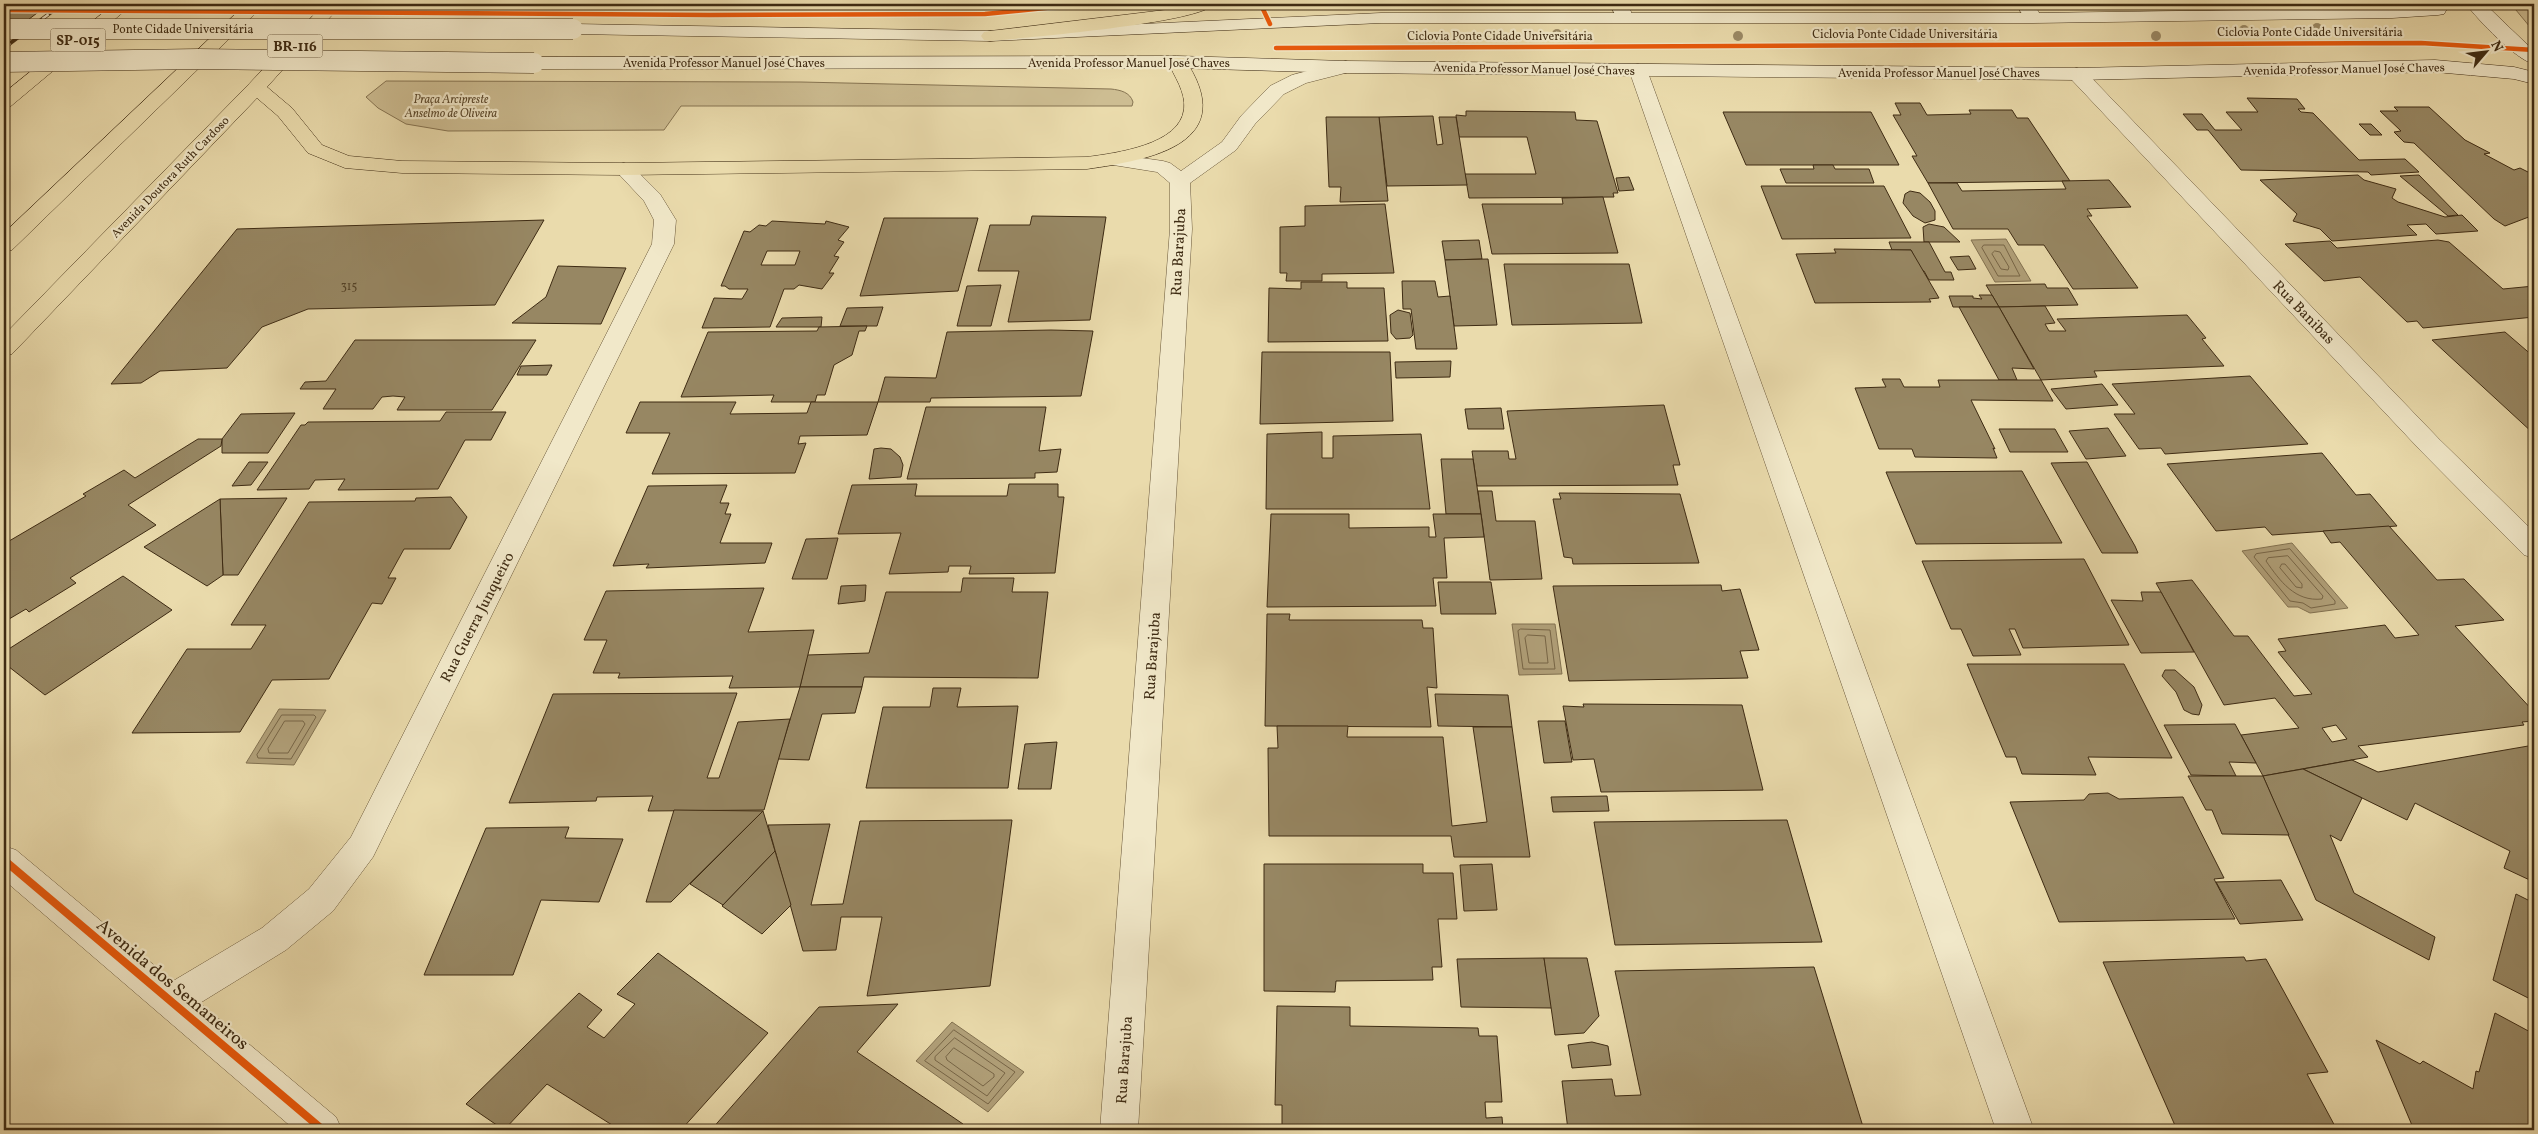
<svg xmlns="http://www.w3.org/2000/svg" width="2538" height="1134" viewBox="0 0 2538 1134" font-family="Vollkorn,serif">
<rect width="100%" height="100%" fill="#eadbac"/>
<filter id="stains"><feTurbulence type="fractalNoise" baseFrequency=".004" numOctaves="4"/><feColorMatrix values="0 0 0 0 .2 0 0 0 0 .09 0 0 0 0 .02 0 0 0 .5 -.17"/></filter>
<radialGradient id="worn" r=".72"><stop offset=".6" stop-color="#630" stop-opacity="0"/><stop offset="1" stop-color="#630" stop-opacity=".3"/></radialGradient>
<!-- green -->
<g fill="#cdbd92" stroke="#867452">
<polygon points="452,4 651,4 451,6"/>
<polygon points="2511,4 2534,4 2534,29 2530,27"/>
<path d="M386,81l415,1 310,7c9,1 19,3 22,13l-1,4h-451l-17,24 -216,1 -42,-7 -28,-16 -12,-11z"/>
</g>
<!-- water -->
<g fill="#b09f78" stroke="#827150">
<polygon points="2006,239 2031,281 1995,282 1971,240"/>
<polygon points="2292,543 2348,608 2310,613 2298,607 2288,607 2242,551"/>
<polygon points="1512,624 1555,624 1562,674 1519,675"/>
<polygon points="279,709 326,710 294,765 246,763"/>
<polygon points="952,1022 1024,1072 988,1112 916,1061"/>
</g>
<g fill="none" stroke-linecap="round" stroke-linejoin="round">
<!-- shore -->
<g stroke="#776546" stroke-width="1">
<polygon points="1984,245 2004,245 2020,276 1998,276 1982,248"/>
<polygon points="1995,251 2000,252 2009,267 2008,270 2001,269 1992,254"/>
<polygon points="2290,549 2335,601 2335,604 2311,608 2303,603 2290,601 2254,557 2256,554"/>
<path d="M2288,556l35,40 -1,3c-27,3 -42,-18 -56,-38l2,-3z"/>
<polygon points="2282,564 2285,564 2302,584 2302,588 2296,587 2280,568"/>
<polygon points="1521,629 1550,630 1555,669 1523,669 1518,631"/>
<polygon points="1528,635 1545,636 1548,663 1529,663 1525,638"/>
<polygon points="282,715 314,715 316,717 291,759 258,758 257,755"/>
<polygon points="285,721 303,721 305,724 288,753 269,753 268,749"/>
<polygon points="954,1030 1015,1072 988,1104 925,1061"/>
<polygon points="955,1038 1005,1073 987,1096 935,1060 935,1057"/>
<polygon points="954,1048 994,1074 994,1077 983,1086 947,1060 946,1057"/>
</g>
</g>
<!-- building -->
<g fill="#978763" stroke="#3e2b13" fill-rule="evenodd">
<polygon points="11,4 49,4 4,38 4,9"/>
<polygon points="2247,98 2297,99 2305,109 2298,109 2301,112 2313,113 2359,160 2405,159 2419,172 2371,175 2368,172 2241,170 2208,130 2197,130 2183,114 2202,114 2215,130 2242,130 2226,112 2258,112"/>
<polygon points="1895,103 1920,103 1927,115 1971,114 1969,110 2012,110 2017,118 2028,118 2070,181 1928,183 1912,156 1917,156 1893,115 1901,115"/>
<polygon points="2394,107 2429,107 2465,140 2490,153 2484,154 2514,170 2520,168 2534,175 2534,215 2505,226 2494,219 2414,143 2404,142 2394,132 2401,131 2380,111 2398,111"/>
<polygon points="1466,111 1575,112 1576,120 1597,121 1618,193 1613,193 1614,197 1469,198 1465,174 1536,174 1527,137 1459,137 1456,115 1466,116"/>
<polygon points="1723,112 1871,112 1899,165 1746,165"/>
<polygon points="1433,116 1437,145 1443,144 1439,117 1456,117 1467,185 1387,186 1379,117"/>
<polygon points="1326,117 1379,117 1388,201 1340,202 1341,187 1329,187"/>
<polygon points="2359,124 2371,124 2382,135 2370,135"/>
<polygon points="1813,165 1833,165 1835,169 1869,169 1874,183 1786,183 1780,169 1814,169"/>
<polygon points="2358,175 2364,180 2396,189 2392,198 2398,202 2445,217 2462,215 2478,231 2436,234 2426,224 2407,225 2417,235 2332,241 2320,229 2293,221 2297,214 2260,180"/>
<polygon points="2419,175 2458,215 2448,216 2400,176"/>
<polygon points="1629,177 1634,190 1619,191 1616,178"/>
<polygon points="2109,180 2131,207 2087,209 2092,216 2087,216 2138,288 2073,289 2044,245 2018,245 2008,229 1953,229 1928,183 1957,183 1962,191 2066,189 2062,181"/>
<polygon points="1761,186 1884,186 1911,238 1782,239"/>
<polygon points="1910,191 1920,193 1930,202 1935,211 1935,220 1925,223 1913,216 1903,203 1905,194"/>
<polygon points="1603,197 1618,253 1492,254 1482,204 1563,204 1562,198"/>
<polygon points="1385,204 1394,273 1322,274 1322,281 1286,281 1287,273 1280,273 1280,227 1305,226 1305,206"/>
<polygon points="1032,216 1106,217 1090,320 1008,322 1019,271 978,271 990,225 1030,225"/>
<polygon points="884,218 978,218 958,291 860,296"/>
<polygon points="544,220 495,305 308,309 262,327 227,368 160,371 141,383 111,384 237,229"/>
<path d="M772,221l53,3 1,-3 23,6 -11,13 6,2 -10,14 5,1 -10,16h5l-12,16 -23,-4 -5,4h-10l-14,38 -68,1 12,-30 28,1 6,-10h-19l-4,-3h-4l23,-55 6,1 9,-7 7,1zM767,251h33l-5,14h-34z"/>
<polygon points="1929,224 1944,227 1960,242 1924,242 1923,227"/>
<polygon points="1479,240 1482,259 1445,260 1442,241"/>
<polygon points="2438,240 2449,242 2503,289 2534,286 2534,317 2423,328 2417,321 2407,322 2360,277 2324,281 2285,244 2330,241 2337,248"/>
<polygon points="1889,242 1929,242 1945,272 1951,272 1954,280 1929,280 1924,271 1921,271 1911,250 1892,250"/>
<polygon points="1834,249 1911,250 1939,298 1929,299 1931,302 1815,303 1796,254 1836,253"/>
<polygon points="1969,256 1976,269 1958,270 1950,257"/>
<polygon points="1488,259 1497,325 1454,326 1445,260"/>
<polygon points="1504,264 1629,264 1642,323 1512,325"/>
<polygon points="558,266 626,268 601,324 512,323 546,297"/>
<polygon points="1402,281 1435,281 1438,297 1450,296 1457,349 1416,349 1411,309 1403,309"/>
<polygon points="1301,282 1347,282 1347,288 1384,288 1388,341 1268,342 1269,288 1301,289"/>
<polygon points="2045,284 2047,288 2068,288 2078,305 1999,307 1986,285"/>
<polygon points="1001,285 991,326 957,326 967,286"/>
<polygon points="1979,295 1992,295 1999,307 1953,307 1949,296 1973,296 1973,298 1982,299"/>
<polygon points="2045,306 2055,323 2045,324 2049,331 2066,331 2057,319 2187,315 2206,338 2202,339 2224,366 2094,371 2097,377 2041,380 1999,307"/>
<polygon points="883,307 877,326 840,326 847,308"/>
<polygon points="1959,307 1999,307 2034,369 2012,368 2017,380 1999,380"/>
<polygon points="1398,310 1410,313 1413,335 1410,338 1396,339 1391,333 1390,315"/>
<polygon points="822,317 821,327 776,327 782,318"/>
<polygon points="867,326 865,331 859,331 852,355 834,365 825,395 817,395 815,402 771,402 774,395 681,397 708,332 817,331 819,327"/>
<polygon points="1051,330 1093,331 1081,396 931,398 930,402 878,402 885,377 936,378 947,332"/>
<polygon points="2505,332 2534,357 2534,434 2432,340"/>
<polygon points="355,340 536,340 492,410 397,410 405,397 393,396 382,397 373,409 323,409 336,389 300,389 305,382 326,381"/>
<polygon points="1262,352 1390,352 1393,421 1260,424"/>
<polygon points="1451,361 1450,377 1396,378 1395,362"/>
<polygon points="552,365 547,375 517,375 521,366"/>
<polygon points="2250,376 2308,444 2165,454 2161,448 2139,449 2114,414 2135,414 2112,384"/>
<polygon points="1882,379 1900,379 1904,387 1940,387 1938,380 2041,380 2053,401 1971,400 1995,449 1993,448 1997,458 1915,457 1912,449 1879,449 1855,388 1886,387"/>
<polygon points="2102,384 2118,405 2066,409 2051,389"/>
<polygon points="640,402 736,402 730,414 807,413 811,402 878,402 867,435 800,436 798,444 806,443 795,473 652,474 670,433 626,433"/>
<polygon points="1664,405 1680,465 1673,465 1678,485 1477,486 1472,451 1508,451 1509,459 1516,459 1507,411"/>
<polygon points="926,407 1046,407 1039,451 1061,449 1057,472 1035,473 1035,478 907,479"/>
<polygon points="1501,408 1504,429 1468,429 1465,409"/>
<polygon points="446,412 506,412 491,440 465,440 438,489 338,490 345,479 315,480 309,489 257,490 301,425 305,425 308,422 440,421"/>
<polygon points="295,413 268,453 222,453 222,439 241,414"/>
<polygon points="2108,428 2126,456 2086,459 2069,431"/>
<polygon points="1999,429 2055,429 2068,452 2010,452"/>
<polygon points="1322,432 1322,458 1333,458 1333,436 1421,434 1430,509 1266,509 1267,434"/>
<polygon points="198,439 222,439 221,446 128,505 156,525 70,578 76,583 29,612 26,609 4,622 4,544 86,496 83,494 124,470 135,478"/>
<polygon points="881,448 891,449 900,457 903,465 901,477 869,479 874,449"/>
<polygon points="2322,453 2356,495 2370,494 2397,526 2272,535 2265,527 2216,531 2167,464"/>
<polygon points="1441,459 1473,459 1481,514 1446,514"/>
<polygon points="249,462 268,462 251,485 232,486"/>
<polygon points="2087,462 2135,546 2138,553 2102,553 2051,463"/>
<polygon points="2022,471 2062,543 1916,544 1886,472"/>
<polygon points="917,484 915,496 1007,496 1009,484 1058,484 1058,497 1064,497 1055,573 969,574 971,566 949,566 948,572 889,574 901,533 838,534 852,485"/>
<polygon points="727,485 720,503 729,503 725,514 731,514 720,543 772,543 765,563 646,568 649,564 613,566 648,486"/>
<polygon points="1478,491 1492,491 1496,521 1535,521 1542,579 1490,580"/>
<polygon points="1559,493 1680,494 1699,563 1573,564 1572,558 1564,557 1553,499 1561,499"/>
<polygon points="451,497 467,517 450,549 404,549 388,578 396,578 382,604 372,603 329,679 272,680 240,732 132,733 187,649 251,649 266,625 231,625 309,502 415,501 416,498"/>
<polygon points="287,498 238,575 223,575 220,499"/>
<polygon points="220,499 223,575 207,586 144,547"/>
<polygon points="1271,514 1349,514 1349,528 1429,527 1429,537 1436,537 1433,514 1481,514 1484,537 1444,538 1447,578 1433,578 1436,606 1267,607"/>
<path d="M2389,526l48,54 27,-1 40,41 -49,6 79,86v9l-12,1 2,3 -166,21 10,11 -105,19 -22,-41 58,-7 -24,-30 -51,7 -68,-122 36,-3 42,56h14l46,60 18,-2 -34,-42 8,-1 -8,-12 107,-14 10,13 24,-3 -79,-93 -9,1 -8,-12zM2336,725l11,14 -15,3 -10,-14z"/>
<polygon points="838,538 827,579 792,579 806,539"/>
<polygon points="2084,559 2129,645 2023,648 2015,629 2009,629 2021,655 1973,656 1961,629 1951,629 1922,561"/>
<polygon points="123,576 172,610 45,695 4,663 4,652"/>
<polygon points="963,578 1014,578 1012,592 1048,592 1038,678 864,677 862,687 800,687 807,655 869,653 886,592 961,592"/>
<polygon points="1438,582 1491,582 1496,614 1441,614"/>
<polygon points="866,585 865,601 838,604 841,586"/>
<polygon points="1721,585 1722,591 1740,589 1759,650 1740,651 1748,678 1569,681 1553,586"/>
<polygon points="764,588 748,632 814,630 800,687 729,688 733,676 618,678 620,673 593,673 607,640 584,640 606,591"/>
<polygon points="2141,592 2161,592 2194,652 2141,653 2111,600 2143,601"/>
<polygon points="1267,614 1290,614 1289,620 1422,620 1423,628 1433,628 1437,688 1427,687 1431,727 1265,726"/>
<polygon points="1967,664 2124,664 2172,758 2088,757 2096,775 2022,774 2016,757 2006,757"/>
<polygon points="2165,670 2175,670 2194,687 2202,705 2199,715 2192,714 2184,710 2176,692 2162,676"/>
<polygon points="800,687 862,687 855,713 822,714 809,760 778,759"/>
<polygon points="933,688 961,688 957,707 1018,706 1008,788 866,788 883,707 930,707"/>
<polygon points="737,693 707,778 719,778 738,722 790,719 764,810 648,811 653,796 597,797 596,801 509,803 553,694"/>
<polygon points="1435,694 1508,695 1512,727 1438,726"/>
<polygon points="1583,704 1742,705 1763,790 1601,792 1594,759 1573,760 1563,706 1584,707"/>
<polygon points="1538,721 1565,721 1572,762 1544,763"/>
<polygon points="2235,724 2256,763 2229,762 2236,776 2191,775 2164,725"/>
<polygon points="1277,726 1348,726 1347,737 1443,737 1452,826 1487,822 1473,727 1512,727 1530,857 1454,857 1451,836 1269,836 1268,748 1278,748"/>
<polygon points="1057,742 1051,789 1018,789 1025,744"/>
<polygon points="2534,745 2534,882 2504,868 2510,851 2415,803 2407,820 2303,769 2352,760 2378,772"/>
<polygon points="2303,769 2362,798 2341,841 2330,835 2354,893 2435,937 2429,960 2316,900 2263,776"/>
<polygon points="2188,776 2263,776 2289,835 2222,834 2212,810 2206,810"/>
<polygon points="2108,793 2119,799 2183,797 2224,878 2214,879 2235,919 2059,922 2010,802 2084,800 2089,794"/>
<polygon points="1607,796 1609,811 1553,812 1551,797"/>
<polygon points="674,810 763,811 671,902 646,902"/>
<polygon points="763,811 775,851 723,905 690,884"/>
<polygon points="1012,820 990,986 867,996 882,917 841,917 836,950 803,951 768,825 830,824 811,905 843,904 860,821"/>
<polygon points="1787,820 1822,942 1615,945 1594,822"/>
<polygon points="569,827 565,838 623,839 599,902 541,900 513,975 424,975 486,828"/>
<polygon points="775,851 791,905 762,934 722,906"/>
<polygon points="1264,864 1423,864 1423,873 1453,873 1457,919 1438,919 1442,967 1432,967 1433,980 1336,981 1335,992 1264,991"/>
<polygon points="1492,864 1497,910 1464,911 1460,865"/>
<polygon points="2281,880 2303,920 2240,924 2216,882"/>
<polygon points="2516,894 2534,903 2534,1001 2493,980"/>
<polygon points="658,953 768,1033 681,1130 620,1130 547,1084 504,1130 466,1104 579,993 602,1010 587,1027 604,1038 635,1004 617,994"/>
<polygon points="2244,957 2246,961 2266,959 2328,1072 2307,1074 2337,1130 2177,1130 2103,962"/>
<polygon points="1544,958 1552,1008 1461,1007 1457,959"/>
<polygon points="1544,958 1587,958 1599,1016 1584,1033 1555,1035"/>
<polygon points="1814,967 1864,1130 1568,1130 1562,1081 1612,1079 1615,1096 1641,1095 1615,971"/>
<polygon points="898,1004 857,1052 963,1124 958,1130 711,1130 819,1007"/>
<polygon points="1277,1006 1350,1007 1350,1026 1478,1028 1479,1036 1497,1036 1502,1102 1485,1102 1486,1118 1502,1117 1503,1130 1282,1130 1282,1105 1275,1105"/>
<polygon points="2495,1013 2534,1034 2534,1130 2414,1130 2376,1040 2420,1064 2423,1061 2473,1089 2476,1071 2479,1072"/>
<polygon points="1592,1042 1608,1046 1611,1065 1572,1068 1568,1045"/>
</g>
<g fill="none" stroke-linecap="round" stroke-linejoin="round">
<!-- street casing -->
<g stroke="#695739" stroke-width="1">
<g id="street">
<polygon points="1610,4 1628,4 1633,17 1630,21 1618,21"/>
<polygon points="2016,4 2034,4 2042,18 2039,22 2027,22"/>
<polygon points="1346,61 1353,63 1355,67 1353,71 1306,83 1284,94 1255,124 1236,150 1190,183 1192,229 1138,1130 1100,1130 1170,229 1170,183 1157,172 1107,164 1104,160 1107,156 1114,154 1163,161 1170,163 1181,171 1222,142 1241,116 1270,86 1292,75"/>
<polygon points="1638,64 1645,66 1647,70 2034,1130 1996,1130 1629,70 1631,66"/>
<polygon points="2077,68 2084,70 2439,439 2534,532 2534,558 2524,555 2421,451 2070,78 2068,74 2070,70"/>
<polygon points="624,163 631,165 660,194 676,220 674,244 373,857 333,911 286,950 200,1003 336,1117 342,1130 295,1130 4,880 4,846 16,850 173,981 262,928 309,889 351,837 652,244 654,220 644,201 614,169 617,165"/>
</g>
</g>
<!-- secondary casing -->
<g stroke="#3e2b13" stroke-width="1">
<g id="secondary">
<polygon points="2432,4 2450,4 2444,14 2438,15 2392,18 2033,23 1381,23 990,41 573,34 567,33 564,29 567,25 573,24 990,31 1381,13 2033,13 2392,8"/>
<path d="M2466,4h19l49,47v13c-18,-4 -56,-44 -68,-60z"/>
<polygon points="1177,56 1346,61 2077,68 2435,60 2514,67 2534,72 2534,84 2514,79 2435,72 2077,80 1346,73 1177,68 534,69 527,67 525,63 527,59 534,57"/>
</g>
</g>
<!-- highway casing -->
<g stroke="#3e2b13" stroke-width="1">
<g id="highway">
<polygon points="114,4 133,4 11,106 4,108 4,93"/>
<polygon points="246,4 265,4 12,250 4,251 4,233"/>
<path d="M324,4h18l-75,83 25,21 30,37 27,11 53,5 222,2 463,-6c29,-4 93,-12 97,-48 2,-17 -10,-33 -16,-47l2,-4h14c58,85 -32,102 -97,111l-463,6 -222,-2 -57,-5 -37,-15 -30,-37 -21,-18 -245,256 -8,2v-21l245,-251z"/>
<path d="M1190,4h24c-13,19 -192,34 -224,37l-6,-1 -3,-4 3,-4 6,-1 175,-21z"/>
</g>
</g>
<!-- street -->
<use href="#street" fill="#f1e8c9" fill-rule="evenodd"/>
<!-- secondary -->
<use href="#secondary" fill="#f1e8c9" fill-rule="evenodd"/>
<!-- highway -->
<use href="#highway" fill="#eadbac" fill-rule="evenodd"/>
<!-- rail casing -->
<g stroke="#3e2b13" stroke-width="4">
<polyline id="rail" points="4,48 62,4"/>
</g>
<!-- rail -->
<use href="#rail" stroke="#f1e8c9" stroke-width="2.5" stroke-dasharray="8" stroke-linecap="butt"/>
<!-- secondary-bridge casing -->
<g stroke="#3e2b13" stroke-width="21" stroke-linecap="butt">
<g id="secondary-bridge">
<polyline points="4,29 573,29"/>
<polyline points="4,62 198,59 534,63"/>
</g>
</g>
<!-- path-bridge -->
<polyline stroke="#3e2b13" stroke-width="2.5" stroke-dasharray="0.5 2" stroke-linecap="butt" points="613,14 985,14 1084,4"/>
<!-- secondary-bridge -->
<use href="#secondary-bridge" stroke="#f1e8c9" stroke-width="20"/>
<!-- cycleway-far1 casing -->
<g stroke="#f1e8c9" stroke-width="7">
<g id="cycleway-far1">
<polyline points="1202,4 1262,7 1270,24"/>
<polyline points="4,10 709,15 985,14 1084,4"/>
<polyline points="1276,48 2421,43 2534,50"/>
</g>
</g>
<!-- cycleway casing -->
<g stroke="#f1e8c9" stroke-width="11">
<polyline id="cycleway" points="4,860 323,1130"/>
</g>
<!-- cycleway-far1 -->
<use href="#cycleway-far1" stroke="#e8590c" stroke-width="4.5"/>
<!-- cycleway -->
<use href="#cycleway" stroke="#e8590c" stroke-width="8"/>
</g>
<!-- trees -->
<g fill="#9b8a66">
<circle cx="2317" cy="28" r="5"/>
<circle cx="2244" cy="30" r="5"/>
<circle cx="1557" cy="34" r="5"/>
<circle cx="1987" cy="34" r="5"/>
<circle cx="1738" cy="36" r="5"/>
<circle cx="2156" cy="36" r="5"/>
</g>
<g text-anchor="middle" stroke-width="4.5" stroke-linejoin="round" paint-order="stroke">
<!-- far-street labels -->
<g font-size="12" fill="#3e2b13" stroke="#f1e8c9">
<text x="183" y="33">Ponte Cidade Universitária</text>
<text x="2310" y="36">Ciclovia Ponte Cidade Universitária</text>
<text x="1905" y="38">Ciclovia Ponte Cidade Universitária</text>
<text x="1500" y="40">Ciclovia Ponte Cidade Universitária</text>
<text x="724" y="67">Avenida Professor Manuel José Chaves</text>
<text x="1129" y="67">Avenida Professor Manuel José Chaves</text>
<text transform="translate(1534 69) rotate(1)" y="4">Avenida Professor Manuel José Chaves</text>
<text transform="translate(2344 69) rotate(-1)" y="4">Avenida Professor Manuel José Chaves</text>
<text x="1939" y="77">Avenida Professor Manuel José Chaves</text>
<text transform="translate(170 177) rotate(-46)" y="4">Avenida Doutora Ruth Cardoso</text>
</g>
<!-- far-park labels -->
<g font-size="12" font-style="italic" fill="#5b482c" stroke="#f1e8c9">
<text x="451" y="103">Praça Arcipreste<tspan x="451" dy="14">Anselmo de Oliveira</tspan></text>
</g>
<!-- number labels -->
<g font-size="12" fill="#544227">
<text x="349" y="290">315</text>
</g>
<!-- shield labels -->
<g fill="#f1e8c9" stroke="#74644a" stroke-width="1">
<rect x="50.5" y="28.5" width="55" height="23" rx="4"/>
<rect x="267.5" y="34.5" width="55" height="23" rx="4"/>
</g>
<g font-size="14" font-weight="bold" fill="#3e2b13">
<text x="78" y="45">SP-015</text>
<text x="295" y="51">BR-116</text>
</g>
<!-- street labels -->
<g font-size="15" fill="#3e2b13" stroke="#f1e8c9">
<text transform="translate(1178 252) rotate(-87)" y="5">Rua Barajuba</text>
<text transform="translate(2304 312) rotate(46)" y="5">Rua Banibas</text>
<text transform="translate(477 617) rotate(-63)" y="5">Rua Guerra Junqueiro</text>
<text transform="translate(1152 656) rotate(-86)" y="5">Rua Barajuba</text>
<text transform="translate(1124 1060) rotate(-86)" y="5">Rua Barajuba</text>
</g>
<!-- near-street labels -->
<g font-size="18" fill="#3e2b13" stroke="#f1e8c9">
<text transform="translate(173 984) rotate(40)" y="6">Avenida dos Semaneiros</text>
</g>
</g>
<!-- margin -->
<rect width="2538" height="1134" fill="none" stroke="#eadbac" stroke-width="20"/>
<rect x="5" y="5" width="2528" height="1124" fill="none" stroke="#3e2b13" stroke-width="2.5"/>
<rect x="10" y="10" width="2518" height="1114" fill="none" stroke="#3e2b13"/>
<!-- north arrow -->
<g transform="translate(2486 52) rotate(62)" stroke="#f1e8c9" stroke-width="4" paint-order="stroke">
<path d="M0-4L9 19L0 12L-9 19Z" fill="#3e2b13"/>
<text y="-8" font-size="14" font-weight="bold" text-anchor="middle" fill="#3e2b13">N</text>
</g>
<rect width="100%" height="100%" filter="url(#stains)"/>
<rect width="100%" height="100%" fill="url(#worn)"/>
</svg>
